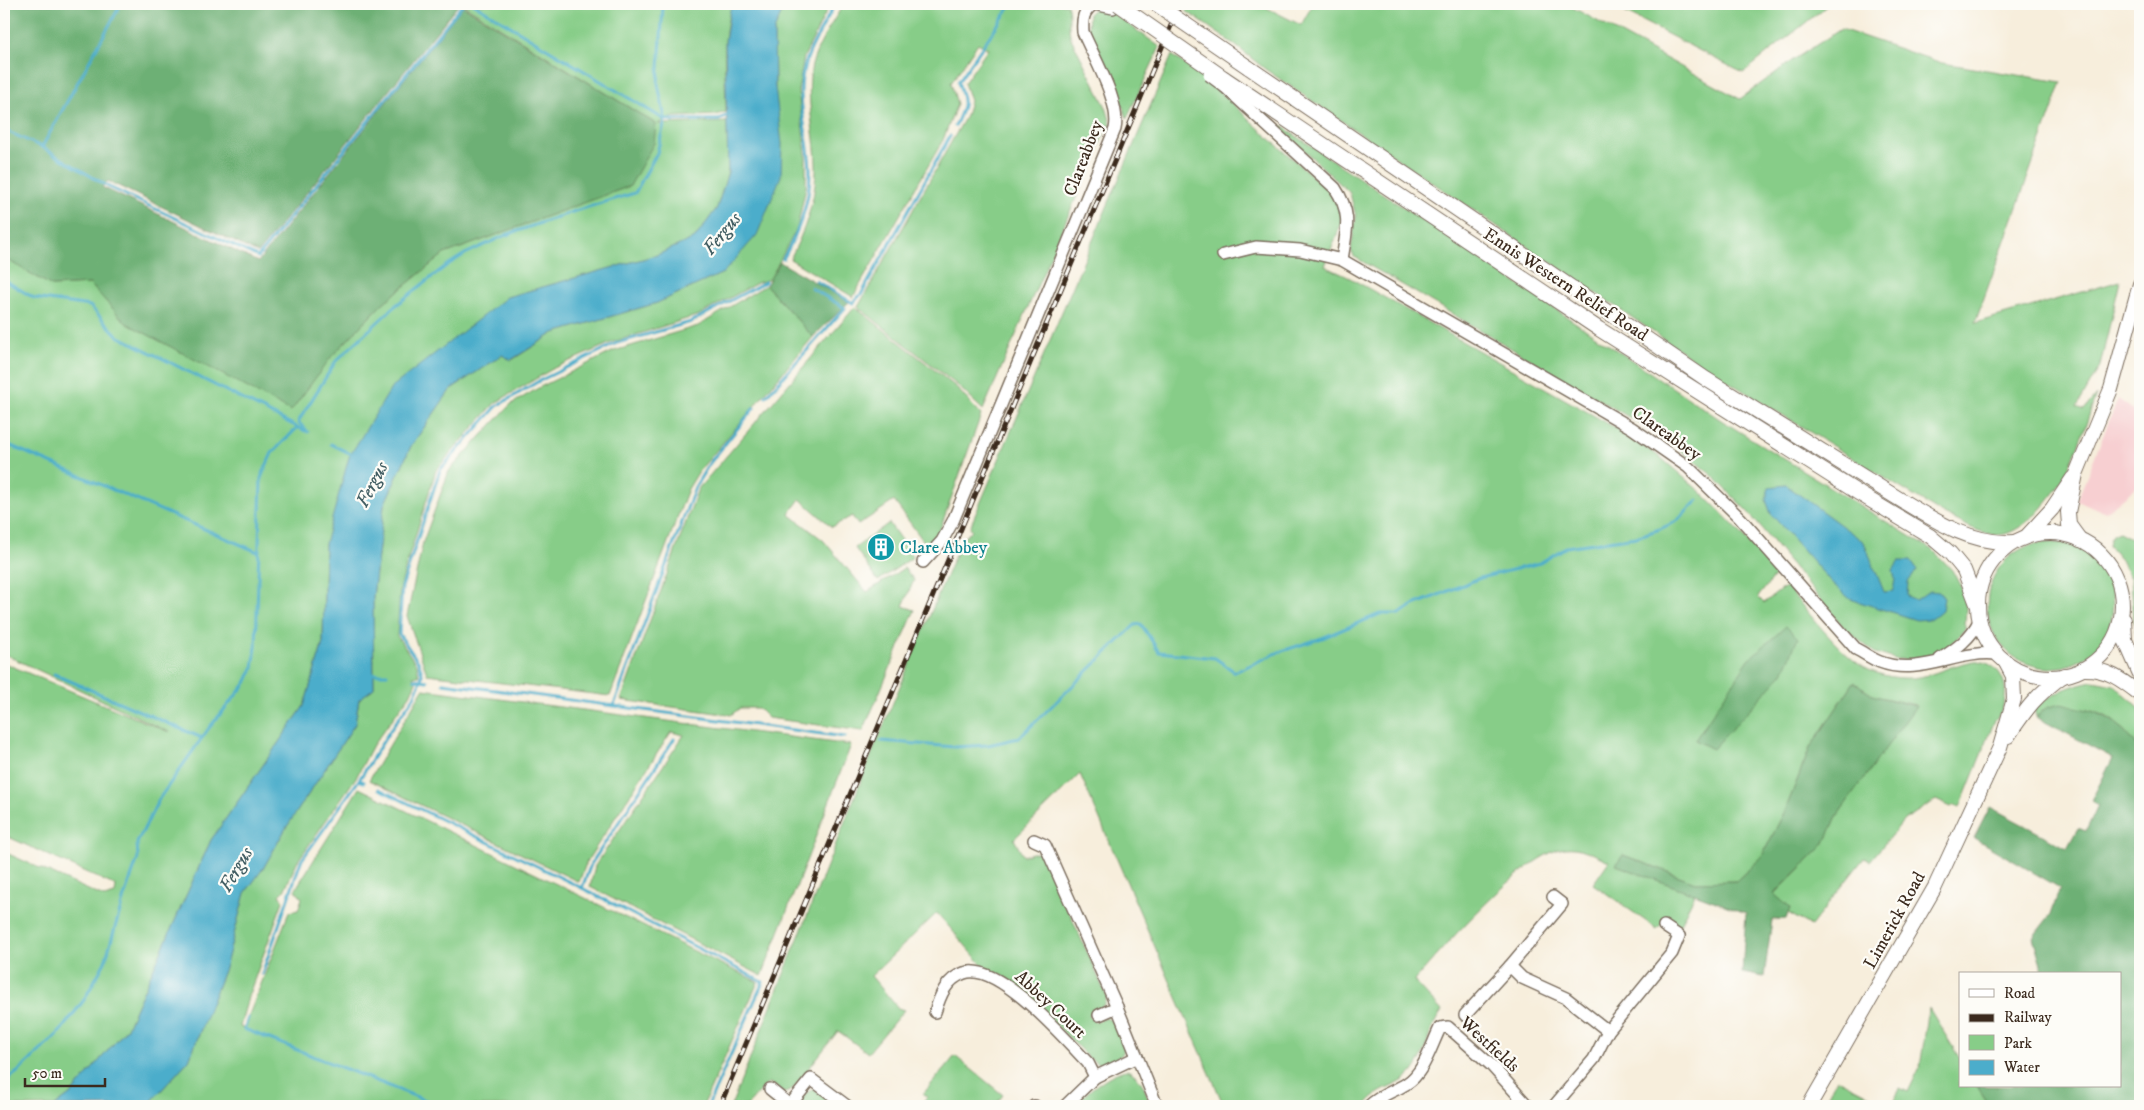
<svg xmlns="http://www.w3.org/2000/svg" width="2144" height="1110" viewBox="0 0 2144 1110" font-family="'IM FELL DW Pica',serif">
<rect width="100%" height="100%" fill="#fdfcf7"/>
<filter id="ink" filterUnits="userSpaceOnUse"><feTurbulence type="fractalNoise" baseFrequency=".02" numOctaves="2"/><feDisplacementMap in="SourceGraphic" scale="10" xChannelSelector="R" yChannelSelector="G"/><feConvolveMatrix kernelMatrix="1 2 1 2 8 2 1 2 1" color-interpolation-filters="sRGB"/></filter>
<filter id="wash" filterUnits="userSpaceOnUse"><feTurbulence type="fractalNoise" baseFrequency=".0096" numOctaves="4" result="noise"/><feDisplacementMap in="SourceGraphic" scale="20" xChannelSelector="R" yChannelSelector="G"/><feGaussianBlur stdDeviation="1.12" result="paint"/><feColorMatrix in="noise" values="0 0 0 0 0 0 0 0 0 0 0 0 0 0 0 0 0 1.4 0 .05"/><feComposite in="paint" operator="in"/></filter>
<g filter="url(#wash)">
<rect width="100%" height="100%" fill="#f7eedc"/>
<!-- built -->
<polygon fill="#f7cfd1" points="2118,399 2140,415 2140,484 2106,512 2077,501"/>
<!-- green -->
<g fill="#87cd88" stroke="#617c53">
<path d="M462,4h271c-13,29 -7,75 -7,108l-10,3 -42,2 -16,7 69,-2 1,50 -11,36 -22,30 -38,17 -150,42 -182,247 -2,99 -19,63 -93,134 -84,188 -56,66 -16,12h-51v-254l100,45 11,-3 1,-8 -112,-51v-172l165,69 -165,-78v-396l48,28 38,-2 36,39 165,87 40,-53 51,-53 62,-50 186,-68 26,-62z"/>
<polygon points="785,4 830,4 804,57 798,91 806,154 806,187 797,228 770,279 757,283 699,315 613,342 554,368 495,403 436,470 406,566 400,589 397,636 417,665 419,676 413,676 416,682 410,695 373,745 357,776 297,862 284,891 280,895 283,901 248,997 240,1027 244,1028 289,912 298,910 302,898 295,890 359,788 758,982 703,1106 147,1106 189,1060 225,968 245,893 264,867 286,828 355,724 359,699 374,688 373,597 384,505 411,446 451,389 502,355 512,360 554,333 657,303 723,273 775,87 774,31"/>
<path d="M844,4h223c4,11 0,22 4,34l35,69 6,20 -4,-2 -125,285 -26,-25 -99,-78 108,-191 4,-15 -6,-18 24,-34 -10,-6 -27,40 6,21 -14,36 -90,157 -63,-38c14,-27 25,-56 26,-87 1,-36 -12,-71 -4,-107 4,-17 22,-46 32,-61z"/>
<path d="M1190,4h69l42,21 12,-21h253l174,95 53,-39 48,-31 101,34 120,19 -87,241 145,-42 -20,85 -23,41 7,3 12,-15c-16,47 -29,93 -68,126 -10,8 -21,15 -34,14 -19,-3 -39,-16 -56,-24l-230,-142 -443,-300 -30,-24 -49,-34z"/>
<polygon points="1609,4 1829,4 1743,73"/>
<polygon points="1094,9 1110,11 1160,47 1127,118 1115,86 1088,29 1089,13"/>
<path d="M1172,55l44,33 53,50 64,56 9,17 -1,13 -16,42 25,12 264,149 46,30 43,37 36,37 37,43 -18,23 6,6 22,-17c21,24 55,71 83,84 18,8 40,11 59,5 11,-3 21,-8 33,-11 5,-1 13,-4 18,-3 30,5 33,40 16,59l-35,87 -6,-2 -3,2 -15,-7 -32,20 -34,41 -6,-3 -53,68 -23,-13 2,-5 -16,-13 50,-50 13,-29 78,-111 -40,-9 -21,-14 -44,66 -25,63 -24,47 -25,23 -41,1 -72,-27 -6,10 78,29 -16,32 -13,-7 -9,10 -64,-45 16,-23c-14,-6 -28,-15 -44,-13 -41,6 -123,101 -151,133l28,30c-14,17 -15,44 -30,62 -13,15 -33,13 -47,33h-141l-144,-332 -66,65 9,17 9,-3h8l6,7 61,137 -4,9 -14,9 5,7 12,-4 8,4c7,11 18,29 2,37 -5,3 -10,5 -15,6l-12,-7 -67,-68 -22,-16 -15,-6 -48,-55 -66,63 27,32 6,2 -36,43 -30,-22 -46,59 -7,3 -15,-10 -3,1 -20,22h-16l148,-370 82,-195 11,-11 -2,-3z"/>
<polygon points="1271,119 1724,422 1934,551 1952,570 1962,589 1966,607 1965,629 1952,644 1936,655 1915,660 1895,659 1875,653 1844,628 1748,512 1713,476 1668,440 1353,256 1351,249 1356,217 1350,193"/>
<polygon points="766,285 813,337 699,471 688,489 610,696 427,674 407,616 423,542 449,471 510,405 540,387 614,351 698,326"/>
<polygon points="855,307 956,387 981,415 939,532 927,546 894,501 858,525 852,516 832,527 800,499 789,514 823,540 867,592 904,568 914,580 903,606 915,610 863,731 768,718 758,708 740,708 731,715 621,700 698,489"/>
<polygon points="889,523 913,557 878,581 855,548"/>
<path d="M2119,532l21,11v111l-5,-23 -4,-51 -10,-20 -12,-14c1,-7 2,-12 10,-14z"/>
<circle cx="2050" cy="605" r="63"/>
<path d="M2093,681l21,4 20,17 6,8v40c-30,-41 -45,-42 -94,-42l-10,9 -2,-9c20,-15 33,-22 59,-27z"/>
<polygon points="423,689 851,745 762,976 590,887 595,866 684,735 671,732 587,861 579,882 369,780"/>
<polygon points="1929,1008 1960,1059 1960,1086 1977,1086 1990,1106 1821,1106 1837,1079 1887,1105 1892,1103 1900,1088 1908,1092 1920,1067"/>
<polygon points="955,1056 1003,1095 994,1106 919,1106 927,1097 923,1094"/>
<path d="M1127,1070c16,7 18,21 24,36h-77c9,-12 38,-35 53,-36z"/>
<path d="M814,1089l26,17h-41c1,-8 8,-15 15,-17z"/>
</g>
<!-- forest -->
<g fill="#6db074" stroke="#546d49">
<polygon points="4,4 459,4 258,253 108,181 102,187 258,262 463,6 656,124 654,143 630,186 444,254 382,304 331,357 291,411 126,323 90,284 52,286 4,258"/>
<polygon points="780,262 849,302 813,337 766,285"/>
<polygon points="1786,626 1798,638 1783,673 1713,749 1695,740 1749,659"/>
<polygon points="1854,682 1875,696 1916,706 1837,816 1824,845 1774,894 1790,908 1786,919 1772,920 1764,977 1742,973 1746,913 1616,865 1623,855 1695,882 1736,881 1761,858 1785,811 1810,748"/>
<path d="M2060,704c41,8 54,11 80,46v356h-150l-13,-20h143v-112h-76l-11,-37 18,-23 9,-26 -86,-50 16,-31 77,41 11,-20 8,3 12,-26 -7,-4 22,-43 -77,-41 10,-9z"/>
</g>
<!-- water -->
<g fill="#4cadcb" stroke="#446c74">
<polygon points="733,4 785,4 774,31 775,87 782,144 781,176 757,235 723,273 657,303 554,333 511,360 502,355 451,389 411,446 384,505 373,597 374,688 359,699 355,724 286,828 264,867 245,893 225,968 189,1060 147,1106 55,1106 71,1094 127,1028 211,840 304,706 323,643 325,544 349,457 392,387 507,297 657,255 695,238 717,208 728,172 725,42 730,10"/>
<polygon points="1786,485 1864,542 1884,592 1893,591 1895,579 1893,570 1899,561 1911,561 1917,570 1908,582 1907,596 1916,600 1929,591 1939,592 1944,598 1942,610 1931,619 1916,620 1850,599 1831,582 1771,514 1766,500 1769,487"/>
</g>
<g fill="none" stroke-linecap="round" stroke-linejoin="round">
<!-- stream -->
<g stroke="#4cadcb" stroke-width="3">
<polyline points="474,4 665,120"/>
<polyline points="663,6 658,84 665,119"/>
<path d="M955,126c10,-21 11,-22 3,-44l54,-78"/>
<polyline points="4,130 42,147 109,187 258,257 463,4"/>
<polyline points="42,147 121,4"/>
<path d="M783,259c15,-27 27,-55 27,-87 0,-27 -10,-56 -9,-84 1,-31 20,-57 34,-84"/>
<polyline points="4,280 34,298 90,306 118,336 305,431"/>
<polyline points="816,281 853,303 862,293 950,136"/>
<polyline points="766,396 845,308 811,288"/>
<polyline points="308,432 298,422 336,361 395,306 446,266 465,254 506,235 578,210 635,193 657,153 665,120 719,120 730,113"/>
<polyline points="4,443 258,552"/>
<polyline points="331,444 353,455"/>
<polyline points="54,674 202,738"/>
<polyline points="370,674 387,674"/>
<polyline points="414,679 427,681"/>
<polyline points="443,683 845,737"/>
<polyline points="614,705 695,487 709,464 754,408"/>
<polyline points="881,741 955,747 988,745 1019,738 1135,625 1141,624 1159,652 1215,658 1235,672 1279,652 1322,638 1380,614 1399,614 1414,605 1480,578 1540,563 1566,547 1636,537 1660,529 1677,521 1698,500"/>
<polyline points="364,782 359,780 389,732 414,697 421,680 422,674 419,663 399,634 402,587 440,470 497,406 539,381 617,343 691,322 765,282"/>
<polyline points="379,789 582,888 763,982 708,1106"/>
<polyline points="582,888 591,864 674,739"/>
<polyline points="262,974 301,861 359,780"/>
<polyline points="248,1018 244,1029 440,1106"/>
<polyline points="4,1082 19,1071 59,1033 84,1000 105,962 124,897 138,858 137,843 159,799 209,728 246,683 253,668 256,647 261,478 272,453 297,428"/>
</g>
</g>
</g>
<g filter="url(#ink)">
<g fill="none" stroke-linecap="round" stroke-linejoin="round">
<!-- minor casing -->
<g stroke="#7d6f60" stroke-width="14">
<g id="minor">
<path d="M1225,87l110,101c18,27 11,43 7,72"/>
<path d="M1223,255l33,-8 44,3 42,10 290,168 56,39 52,51 116,131c8,4 16,10 24,13 39,15 77,-12 116,-8"/>
<path d="M923,562l19,-21 11,-20 162,-392c6,-26 -21,-71 -32,-97 -1,-13 0,-21 11,-28l19,4"/>
<path d="M1940,659c16,-10 31,-21 39,-38"/>
<polyline points="1034,840 1045,845 1117,1007 1157,1106"/>
<polyline points="1510,966 1562,904 1553,897"/>
<path d="M935,1012c5,-16 11,-33 29,-39 34,-12 102,67 124,90l7,14"/>
<polyline points="1099,1015 1117,1007"/>
<polyline points="1465,1015 1510,966 1522,978 1566,998 1608,1031"/>
<polyline points="770,1089 791,1106"/>
<polyline points="790,1105 811,1079 847,1106"/>
<polyline points="1034,1106 1035,1106"/>
<polyline points="1065,1106 1095,1077 1137,1057"/>
<path d="M1369,1106c11,-11 24,-14 37,-22 18,-11 25,-38 34,-56l8,-1 43,38 37,41"/>
<polyline points="1554,1106 1594,1059 1608,1031 1672,953 1679,936 1664,926"/>
</g>
</g>
<!-- major casing -->
<g stroke="#7d6f60" stroke-width="16">
<g id="major">
<path d="M1248,67l458,312 190,118c36,22 75,48 118,45"/>
<polyline points="1224,78 1599,329 1860,494 1930,536 1950,553 1964,570 1977,604"/>
<circle cx="2050" cy="605" r="72"/>
<polyline points="2027,536 2052,509 2073,478"/>
<polyline points="2080,540 2069,525 2068,512 2076,474 2111,389 2140,284"/>
<polyline points="2124,620 2125,640 2140,674"/>
<path d="M2083,669c24,-1 39,11 57,25"/>
<path d="M2008,736c19,-28 28,-41 56,-61"/>
<polyline points="1809,1106 1935,887 2000,747 2014,699 2013,676 2005,661"/>
</g>
</g>
<!-- minor -->
<use href="#minor" stroke="#fff" stroke-width="11"/>
<!-- major -->
<use href="#major" stroke="#fff" stroke-width="14"/>
<!-- rail casing -->
<g stroke="#3b2a1e" stroke-width="5">
<polyline id="rail" points="720,1106 1180,4"/>
</g>
<!-- rail -->
<use href="#rail" stroke="#fdfcf7" stroke-width="3" stroke-dasharray="9" stroke-linecap="butt"/>
<!-- minor-bridge casing -->
<g stroke="#7d6f60" stroke-width="14" stroke-linecap="butt">
<polyline id="minor-bridge" points="1209,75 1225,87"/>
</g>
<!-- major-bridge casing -->
<g stroke="#7d6f60" stroke-width="16" stroke-linecap="butt">
<g id="major-bridge">
<polyline points="1118,4 1224,78"/>
<polyline points="1156,4 1248,67"/>
</g>
</g>
<!-- minor-bridge -->
<use href="#minor-bridge" stroke="#fff" stroke-width="11"/>
<!-- major-bridge -->
<use href="#major-bridge" stroke="#fff" stroke-width="14"/>
</g>
</g>
<!-- icons -->
<defs>
<g id="building-disc" transform="scale(1.4375)"><circle r="9.5" fill="#0f9aa8" stroke="#fdfcf7"/><path d="M-4-6H4V6H1V3H-1V6H-4ZM-2.5-4.3h1.7v1.8h-1.7ZM.8-4.3h1.7v1.8H.8ZM-2.5-1h1.7V.8h-1.7ZM.8-1h1.7V.8H.8Z" fill="#fff"/></g>
</defs>
<g fill-rule="evenodd">
<use href="#building-disc" x="881" y="547"/>
</g>
<g text-anchor="middle" stroke-width="4.5" stroke-linejoin="round" paint-order="stroke">
<!-- street labels -->
<g font-size="18" fill="#3b2a1e" stroke="#fdfcf7">
<text transform="translate(1083 158) rotate(-69)" y="6">Clareabbey</text>
<text transform="translate(1566 284) rotate(33)" y="6">Ennis Western Relief Road</text>
<text transform="translate(1667 433) rotate(35)" y="6">Clareabbey</text>
<text transform="translate(1894 920) rotate(-61)" y="6">Limerick Road</text>
<text transform="translate(1051 1004) rotate(43)" y="6">Abbey Court</text>
<text transform="translate(1490 1044) rotate(42)" y="6">Westfields</text>
</g>
<!-- culture labels -->
<g font-size="18" fill="#0d838f" stroke="#fdfcf7" text-anchor="start">
<text x="900" y="553">Clare Abbey</text>
</g>
<!-- water labels -->
<g font-size="19" font-style="italic" fill="#425e63" stroke="#fdfcf7">
<text transform="translate(721 233) rotate(-51)" y="7">Fergus</text>
<text transform="translate(371 484) rotate(-63)" y="7">Fergus</text>
<text transform="translate(235 869) rotate(-60)" y="7">Fergus</text>
</g>
</g>
<!-- margin -->
<rect width="2144" height="1110" fill="none" stroke="#fdfcf7" stroke-width="20"/>
<!-- legend -->
<rect x="1959" y="972" width="162" height="115" fill="#fdfcf7" stroke="#afa8a0"/>
<rect x="1969" y="989" width="25" height="8" fill="#ffffff" stroke="#afa8a0"/>
<text x="2004" y="998" font-size="15" fill="#3b2a1e">Road</text>
<rect x="1969" y="1014" width="25" height="8" fill="#3b2a1e" stroke="#afa8a0"/>
<text x="2004" y="1022" font-size="15" fill="#3b2a1e">Railway</text>
<rect x="1969" y="1035" width="25" height="15" fill="#87cd88" stroke="#afa8a0"/>
<text x="2004" y="1048" font-size="15" fill="#3b2a1e">Park</text>
<rect x="1969" y="1060" width="25" height="15" fill="#4cadcb" stroke="#afa8a0"/>
<text x="2004" y="1072" font-size="15" fill="#3b2a1e">Water</text>
<!-- scale -->
<path d="M25 1078v8h80v-8" fill="none" stroke="#3b2a1e" stroke-width="2.5"/>
<text x="32" y="1078" font-size="15" fill="#3b2a1e" stroke="#fdfcf7" stroke-width="4" paint-order="stroke">50 m</text>
</svg>
